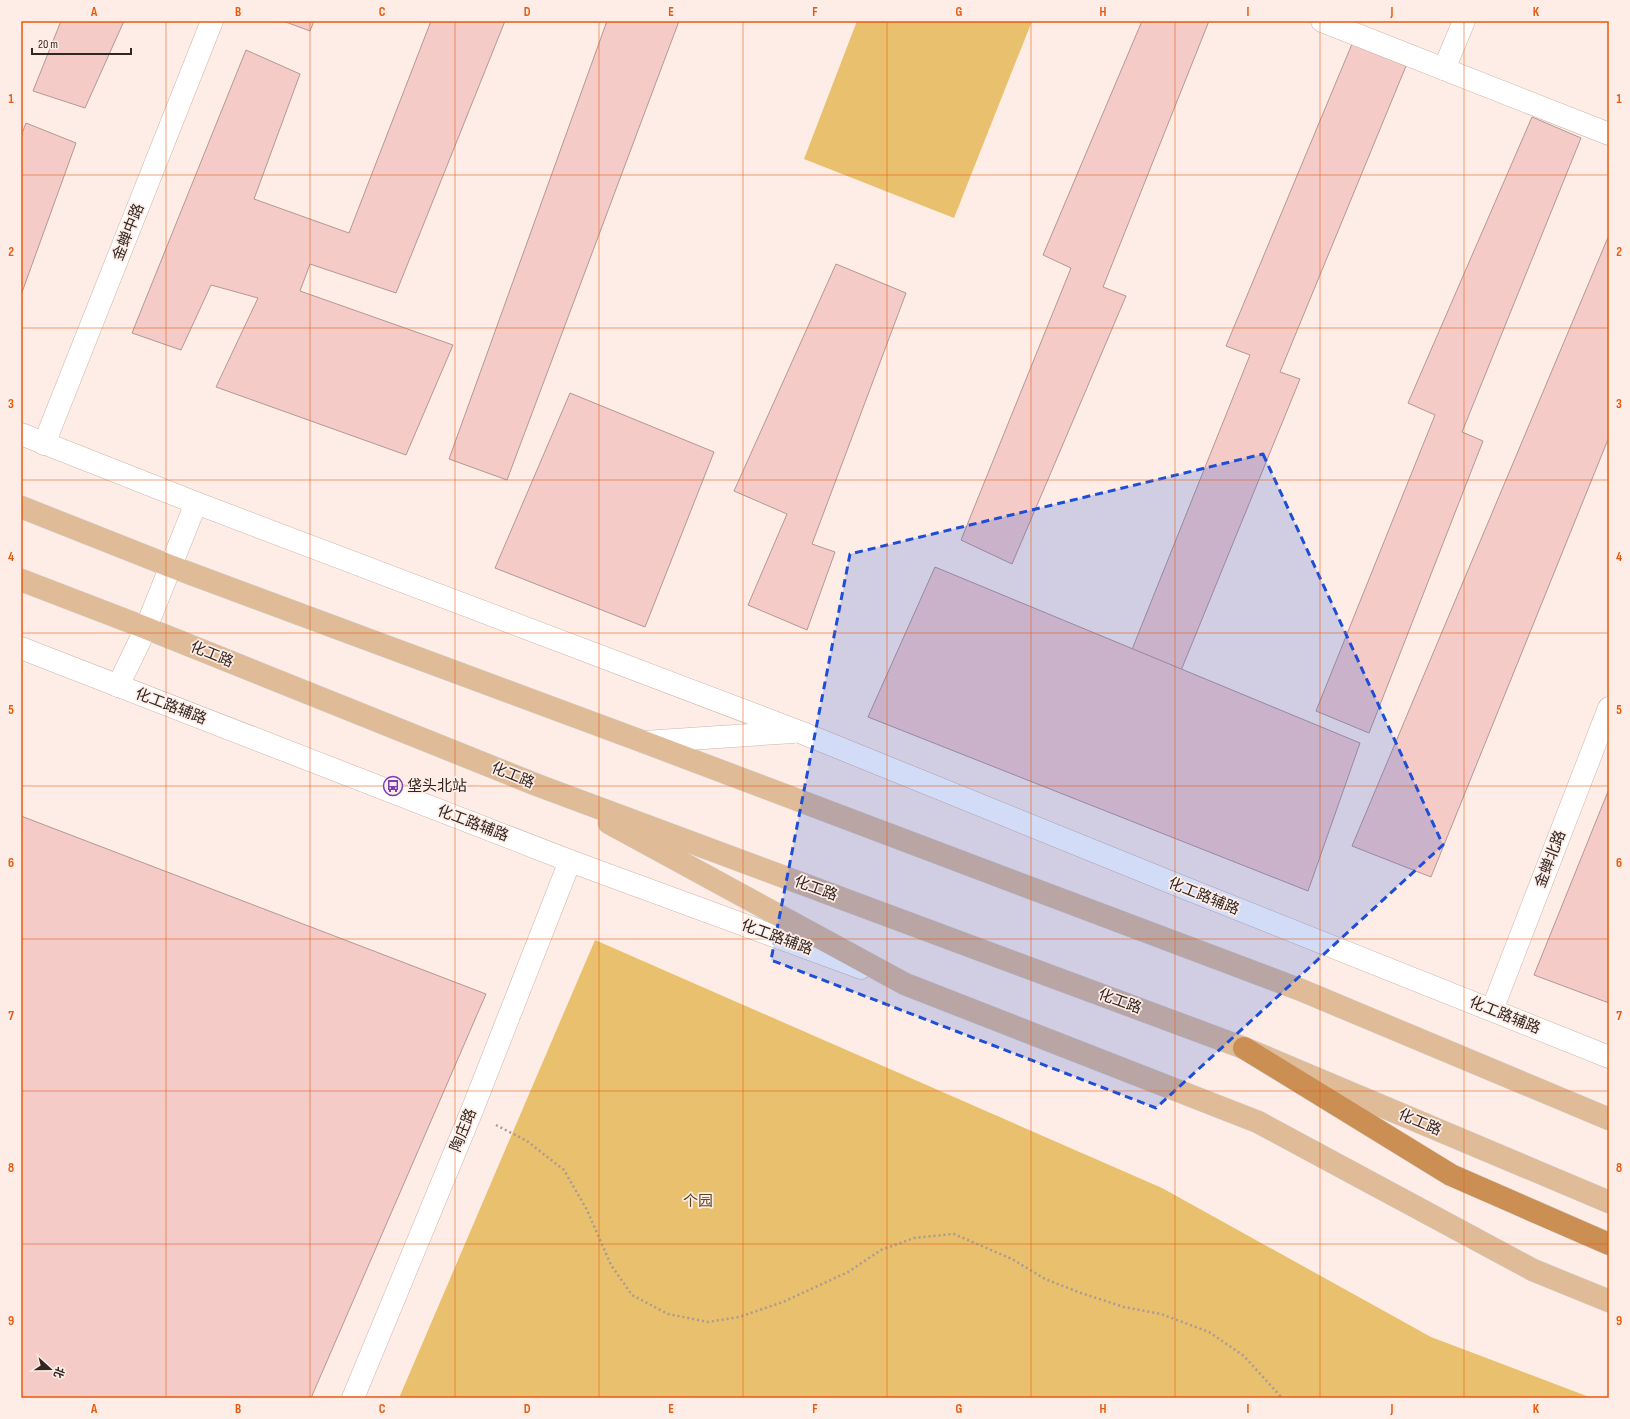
<svg xmlns="http://www.w3.org/2000/svg" width="1630" height="1419" viewBox="0 0 1630 1419" font-family="'Sofia Sans Condensed','Noto Sans SC',sans-serif">
<rect width="100%" height="100%" fill="#feede6"/>
<!-- park -->
<g fill="#e9c06d">
<polygon points="857,21 1032,21 954,218 804,159"/>
<polygon points="595,940 1162,1188 1431,1337 1592,1398 399,1398"/>
</g>
<!-- building -->
<g fill="#f5cbc8" stroke="#b49795">
<polygon points="61,21 124,21 85,108 33,91"/>
<polygon points="283,21 314,21 310,31"/>
<polygon points="431,21 505,21 396,293 310,264 300,291 453,345 406,455 216,387 258,298 211,285 181,350 132,333 246,50 300,74 254,199 349,233"/>
<polygon points="607,21 679,21 507,480 449,459"/>
<polygon points="1142,21 1209,21 1103,287 1126,296 1012,564 961,540 1071,268 1043,255"/>
<polygon points="1352,44 1406,66 1280,372 1300,379 1180,673 1131,652 1250,355 1226,346"/>
<polygon points="1532,117 1581,138 1462,432 1483,441 1369,733 1316,711 1435,415 1408,403"/>
<polygon points="26,123 76,143 21,295 21,136"/>
<polygon points="1609,235 1609,437 1431,877 1352,846"/>
<polygon points="836,264 906,293 812,544 835,552 807,630 748,605 787,514 734,491"/>
<polygon points="570,393 714,452 645,627 495,568"/>
<polygon points="935,567 1360,743 1308,891 868,717"/>
<polygon points="1609,789 1609,1003 1534,975"/>
<polygon points="21,816 486,994 311,1398 21,1398"/>
</g>
<g fill="none" stroke-linecap="round" stroke-linejoin="round">
<!-- minor casing -->
<g stroke="#cfb4a9" stroke-width="23">
<g id="minor">
<polyline points="1322,21 1609,134"/>
<polyline points="1444,69 1464,21"/>
<polyline points="21,434 196,503 800,732 1180,886 1609,1057"/>
<polyline points="44,444 212,21"/>
<polyline points="21,648 570,861 861,968"/>
<polyline points="118,686 146,628 196,503"/>
<polyline points="644,742 793,732"/>
<polyline points="1492,1010 1609,708"/>
<polyline points="353,1398 471,1113 570,861"/>
</g>
</g>
<!-- major casing -->
<g stroke="#d1cfce" stroke-width="23">
<g id="major">
<polyline points="21,507 170,566 644,742 1301,990 1609,1119"/>
<polyline points="21,580 146,628 537,785 1244,1048 1609,1202"/>
<polyline points="609,823 905,984 1258,1122 1533,1270 1609,1301"/>
</g>
</g>
<!-- highway casing -->
<g stroke="#d1cfce" stroke-width="23">
<polyline id="highway" points="1244,1048 1451,1175 1609,1244"/>
</g>
<!-- path -->
<polyline stroke="#a89a94" stroke-width="2.5" stroke-dasharray="2 3" stroke-linecap="butt" points="496,1125 527,1141 564,1170 587,1210 611,1265 632,1295 668,1314 708,1322 739,1317 783,1302 848,1272 881,1250 914,1238 954,1234 1012,1259 1045,1279 1081,1293 1124,1307 1161,1314 1209,1332 1244,1356 1282,1398"/>
<!-- minor -->
<use href="#minor" stroke="#fff" stroke-width="22"/>
<!-- major -->
<use href="#major" stroke="#e0bb98" stroke-width="22"/>
<!-- highway -->
<use href="#highway" stroke="#cb8e53" stroke-width="22"/>
</g>
<!-- marked area -->
<path fill="#1d4ed8" fill-opacity="0.2" stroke="#1d4ed8" stroke-width="3" stroke-dasharray="8 5" stroke-linejoin="round" d="M1263,454l180,391 -287,263 -385,-148 79,-406z"/>
<!-- grid -->
<path fill="none" stroke="#e8590c" stroke-width="1" stroke-opacity="0.55" d="M166,21v1377M310,21v1377M455,21v1377M599,21v1377M743,21v1377M887,21v1377M1031,21v1377M1175,21v1377M1320,21v1377M1464,21v1377M21,175h1588M21,328h1588M21,480h1588M21,633h1588M21,786h1588M21,939h1588M21,1091h1588M21,1244h1588"/>
<!-- icons -->
<defs>
<g id="bus-ring" transform="scale(1)"><circle r="9.5" fill="#feede6" stroke="#7b3fb5" stroke-width="1.5"/><path d="M-5-6H5V4H4V6H2V4H-2V6H-4V4H-5ZM-3.5-4V0h7V-4ZM-3.5 1.2v1.5H-2V1.2ZM2 1.2v1.5H3.5V1.2Z" fill="#7b3fb5"/></g>
</defs>
<g fill-rule="evenodd">
<use href="#bus-ring" x="393" y="786"/>
</g>
<g text-anchor="middle" stroke-width="3.5" stroke-linejoin="round" paint-order="stroke">
<!-- street labels -->
<g font-size="15" fill="#302622" stroke="#feede6">
<text transform="translate(128 232) rotate(-68)" y="5">金蝉中路</text>
<text transform="translate(212 654) rotate(22)" y="5">化工路</text>
<text transform="translate(171 706) rotate(21)" y="5">化工路辅路</text>
<text transform="translate(513 775) rotate(22)" y="5">化工路</text>
<text transform="translate(473 823) rotate(21)" y="5">化工路辅路</text>
<text transform="translate(1550 859) rotate(-69)" y="5">金蝉北路</text>
<text transform="translate(816 888) rotate(20)" y="5">化工路</text>
<text transform="translate(1204 896) rotate(22)" y="5">化工路辅路</text>
<text transform="translate(777 937) rotate(20)" y="5">化工路辅路</text>
<text transform="translate(1120 1001) rotate(20)" y="5">化工路</text>
<text transform="translate(1505 1015) rotate(22)" y="5">化工路辅路</text>
<text transform="translate(1420 1122) rotate(23)" y="5">化工路</text>
<text transform="translate(463 1130) rotate(-68)" y="5">陶庄路</text>
</g>
<!-- poi labels -->
<g font-size="15" fill="#302622" stroke="#feede6" text-anchor="start">
<text x="407" y="791">垡头北站</text>
</g>
<!-- park labels -->
<g font-size="15" fill="#5a4822" stroke="#feede6">
<text x="698" y="1206">个园</text>
</g>
</g>
<!-- border -->
<rect width="1630" height="1419" fill="none" stroke="#feede6" stroke-width="44"/>
<!-- north arrow -->
<g transform="translate(50 1369) rotate(111)" stroke="#feede6" stroke-width="3" paint-order="stroke">
<path d="M0-3L7 15L0 10L-7 15Z" fill="#302622"/>
<text y="-6" font-size="11" font-weight="bold" text-anchor="middle" fill="#302622">北</text>
</g>
<!-- scale -->
<path d="M32 48v6h99v-6" fill="none" stroke="#302622" stroke-width="2"/>
<text x="38" y="48" font-size="12" fill="#302622" stroke="#feede6" stroke-width="3" paint-order="stroke">20 m</text>
<rect x="22" y="22" width="1586" height="1375" fill="none" stroke="#e8590c" stroke-width="1.5"/>
<g font-size="13" text-anchor="middle" font-weight="bold" fill="#e8590c">
<text x="94" y="16">A</text>
<text x="238" y="16">B</text>
<text x="382" y="16">C</text>
<text x="527" y="16">D</text>
<text x="671" y="16">E</text>
<text x="815" y="16">F</text>
<text x="959" y="16">G</text>
<text x="1103" y="16">H</text>
<text x="1248" y="16">I</text>
<text x="1392" y="16">J</text>
<text x="1536" y="16">K</text>
<text x="11" y="103">1</text>
<text x="1619" y="103">1</text>
<text x="11" y="256">2</text>
<text x="1619" y="256">2</text>
<text x="11" y="408">3</text>
<text x="1619" y="408">3</text>
<text x="11" y="561">4</text>
<text x="1619" y="561">4</text>
<text x="11" y="714">5</text>
<text x="1619" y="714">5</text>
<text x="11" y="867">6</text>
<text x="1619" y="867">6</text>
<text x="11" y="1020">7</text>
<text x="1619" y="1020">7</text>
<text x="11" y="1172">8</text>
<text x="1619" y="1172">8</text>
<text x="11" y="1325">9</text>
<text x="1619" y="1325">9</text>
<text x="94" y="1413">A</text>
<text x="238" y="1413">B</text>
<text x="382" y="1413">C</text>
<text x="527" y="1413">D</text>
<text x="671" y="1413">E</text>
<text x="815" y="1413">F</text>
<text x="959" y="1413">G</text>
<text x="1103" y="1413">H</text>
<text x="1248" y="1413">I</text>
<text x="1392" y="1413">J</text>
<text x="1536" y="1413">K</text>
</g>
</svg>
